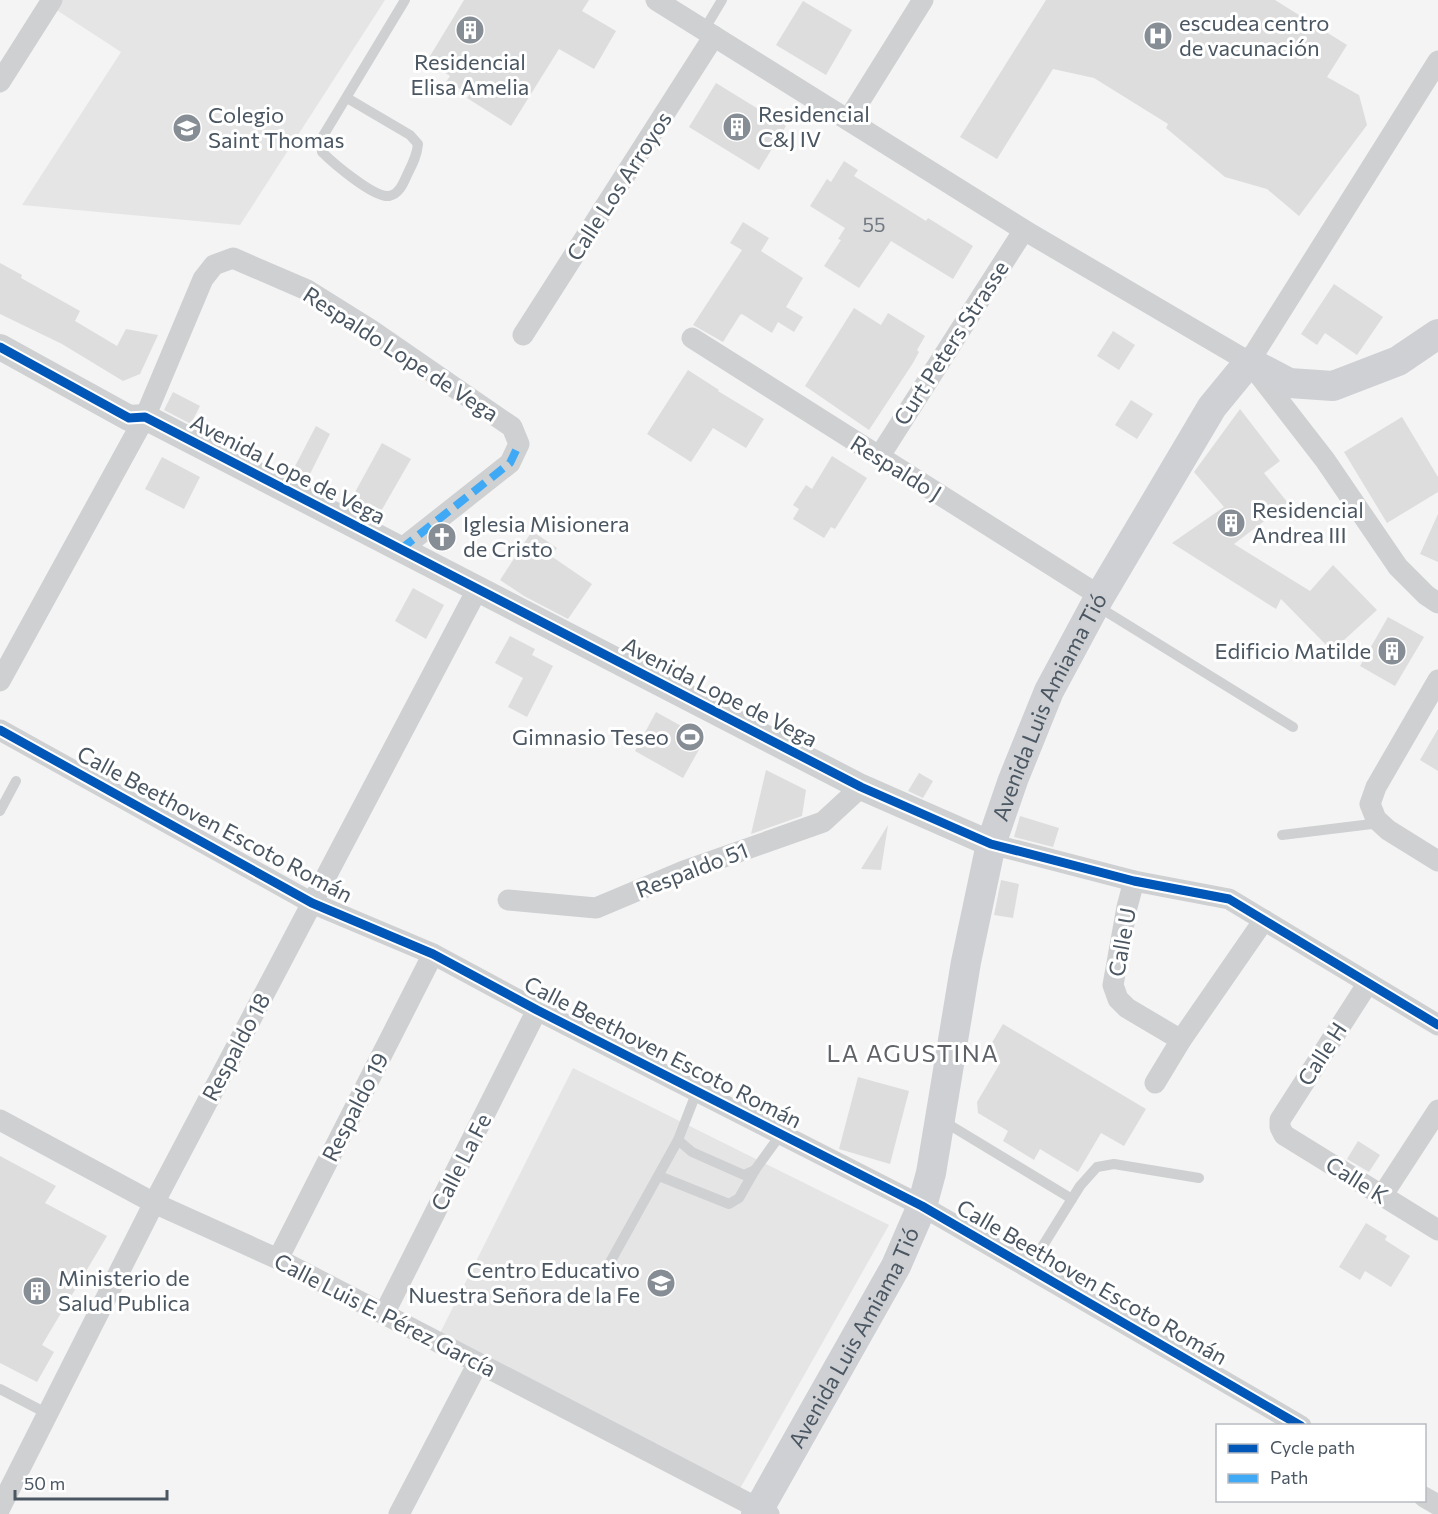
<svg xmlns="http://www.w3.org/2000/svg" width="1438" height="1514" viewBox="0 0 1438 1514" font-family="Commissioner,sans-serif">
<rect width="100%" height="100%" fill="#f4f4f4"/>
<!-- education -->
<g fill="#e6e5e6">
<polygon points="61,0 385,0 240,225 22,205 121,52 55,9"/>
<polygon points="573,1068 889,1225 737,1494 436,1341"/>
</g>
<!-- building -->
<g fill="#ddddde">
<polygon points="464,0 589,0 582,11 616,31 594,69 559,49 511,126 467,98 470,94 446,82 450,76 427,61"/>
<polygon points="1046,0 1275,0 1347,45 1327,77 1359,95 1367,125 1299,216 1267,189 1225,177 1166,128 1168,124 1094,78 1053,69 997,159 960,137"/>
<polygon points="803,1 852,30 826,75 776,45"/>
<polygon points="716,83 786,126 759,170 689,127"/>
<polygon points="844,161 858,170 854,176 926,221 928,218 973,246 953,279 891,241 859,288 824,266 841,240 838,239 845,228 810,206 827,179 831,182"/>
<polygon points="743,222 769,238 761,251 803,278 786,307 803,317 794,332 778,322 772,333 742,314 740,315 723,342 693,325 742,250 730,243"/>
<polygon points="0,263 22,275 21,278 80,311 75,321 117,346 126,329 158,335 140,374 123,381 62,344 0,314"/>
<polygon points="1334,284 1383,317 1357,355 1325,333 1317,345 1301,334"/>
<polygon points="854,308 881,325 888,313 925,336 917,350 919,352 913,363 869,430 805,386"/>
<polygon points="1113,331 1135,345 1119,370 1097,356"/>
<polygon points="688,370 719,390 718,391 764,419 746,448 713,428 691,462 647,434"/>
<polygon points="173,392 200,406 191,424 164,410"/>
<polygon points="1131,400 1153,414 1137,439 1115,425"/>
<polygon points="1240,409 1280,461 1264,473 1288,503 1234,544 1310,591 1333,565 1377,610 1332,651 1281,599 1276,609 1172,543 1224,507 1194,472"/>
<polygon points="1402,417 1438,477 1438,492 1387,523 1344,452"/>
<polygon points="316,426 330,434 308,478 293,470"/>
<polygon points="382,443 411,459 376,520 348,505"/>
<polygon points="832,456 867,478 835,529 831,527 824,538 793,519 799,509 793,505 806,485 812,489"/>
<polygon points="162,457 200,477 184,509 145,489"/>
<polygon points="1438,514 1438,562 1420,554"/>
<polygon points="532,531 557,548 551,556 592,584 568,619 524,596 500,580"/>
<polygon points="413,588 444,605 426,639 395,621"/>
<polygon points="1388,617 1424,637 1395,686 1360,666"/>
<polygon points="510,636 535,649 532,655 553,666 527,717 508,707 523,678 495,663"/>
<polygon points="656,712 705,739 683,778 635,751"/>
<polygon points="1438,729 1438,771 1420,760"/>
<polygon points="766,770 806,790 802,816 751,834"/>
<polygon points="919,773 933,781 923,798 908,791"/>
<polygon points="1020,816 1059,828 1053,847 1014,837"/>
<polygon points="888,825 881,870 861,869"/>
<polygon points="1001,880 1019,884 1013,918 994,915"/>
<polygon points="1003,1024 1146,1109 1124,1146 1101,1133 1078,1172 1040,1149 1034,1160 1003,1141 1008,1131 978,1113 977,1102 999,1065 984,1056"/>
<polygon points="858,1077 909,1091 890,1164 839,1149"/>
<polygon points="1358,1141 1380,1155 1369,1172 1347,1159"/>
<polygon points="0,1156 56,1186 45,1203 107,1236 42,1345 54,1352 37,1382 0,1363"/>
<polygon points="1366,1223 1387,1236 1385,1240 1410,1256 1391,1287 1365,1271 1360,1280 1339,1267"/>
</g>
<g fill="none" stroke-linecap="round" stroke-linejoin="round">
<!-- service -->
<g stroke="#ced0d2" stroke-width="10">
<polyline points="704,30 722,0"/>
<path d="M347,98l63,37 8,9c-1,12 -6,21 -11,31 -4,9 -8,19 -18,21 -15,2 -56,-33 -67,-44l1,-16 82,-136"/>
<polyline points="1097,606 1293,727"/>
<polyline points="0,811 16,781"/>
<polyline points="1282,835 1380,823"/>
<polyline points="697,1091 678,1140 692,1152 744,1175 755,1170 781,1134"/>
<polyline points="943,1121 1072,1199"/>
<polyline points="659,1176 729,1204 739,1198 755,1170"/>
<polyline points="608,1266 678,1140"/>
<polyline points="1029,1268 1080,1186 1097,1167 1114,1164 1199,1178"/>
<polyline points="0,1389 48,1414"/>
</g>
<!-- minor -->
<g stroke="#ced0d2" stroke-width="21">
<polyline points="656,0 1024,230 1249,362 1325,460 1398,567 1426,595 1438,603"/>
<polyline points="0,82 52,0"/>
<polyline points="848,120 923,0"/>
<polyline points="523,335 714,36"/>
<polyline points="692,338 1100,596"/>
<polyline points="1249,362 1438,61"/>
<polyline points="879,457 1024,230"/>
<polyline points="1438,680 1376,787 1370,804 1376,819 1388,830 1438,861"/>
<polyline points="0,681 145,417 203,279 214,265 233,258 307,290 371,330 512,427 519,444 510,463 401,549"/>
<polyline points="0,730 312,903 433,954 537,1010 922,1206 1301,1426"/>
<polyline points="991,844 1134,881 1229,899 1438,1025"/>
<polyline points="1134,881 1127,907 1113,985 1118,999 1127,1008 1181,1040"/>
<polyline points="508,900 596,908 684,871 823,822 861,787"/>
<polyline points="1368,983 1280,1120 1280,1127 1284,1135 1438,1230"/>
<polyline points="1155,1083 1181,1040 1264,920"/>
<polyline points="0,1120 154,1203 278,1259 769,1514"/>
<polyline points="1382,1196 1438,1110"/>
<polyline points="278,1259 433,954"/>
<polyline points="384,1314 537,1010"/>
<polyline points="1424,1497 1438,1505"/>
<polyline points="0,1508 154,1203 478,588"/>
<polyline points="399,1514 478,1363"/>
</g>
<!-- tertiary -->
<polyline stroke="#ced0d2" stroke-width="26" points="0,347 129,418 145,417 861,787 991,844"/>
<!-- secondary -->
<path stroke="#ced0d4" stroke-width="30" id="s1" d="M756,1514l140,-248 26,-60 9,-33 35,-211 25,-118 22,-64 36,-89 51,-95 112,-189 37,-45 40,21 44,3 65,-25 40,-27"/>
<!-- quiet -->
<polyline stroke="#3fa9f5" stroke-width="8" stroke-dasharray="15 8" stroke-linecap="butt" points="401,549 510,463 519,444"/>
<!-- cycleway casing -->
<g stroke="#fff" stroke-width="13">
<g id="cycleway">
<polyline points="0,347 129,418 145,417 861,787 991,844 1134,881 1229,899 1438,1025"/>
<polyline points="0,730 312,903 433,954 537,1010 922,1206 1301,1426"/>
</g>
</g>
<!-- cycleway -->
<use href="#cycleway" stroke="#0057b8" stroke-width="9"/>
</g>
<!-- icons -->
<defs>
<g id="building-disc" transform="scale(1.5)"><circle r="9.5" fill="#868d94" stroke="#fff"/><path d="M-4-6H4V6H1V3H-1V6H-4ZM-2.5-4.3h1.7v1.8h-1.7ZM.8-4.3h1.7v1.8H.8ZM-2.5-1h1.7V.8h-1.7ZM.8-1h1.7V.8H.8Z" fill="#fff"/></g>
<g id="hospital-disc" transform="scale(1.5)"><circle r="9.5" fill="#868d94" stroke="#fff"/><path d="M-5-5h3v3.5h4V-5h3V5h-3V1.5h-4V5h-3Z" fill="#fff"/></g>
<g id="school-disc" transform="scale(1.5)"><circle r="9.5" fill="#868d94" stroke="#fff"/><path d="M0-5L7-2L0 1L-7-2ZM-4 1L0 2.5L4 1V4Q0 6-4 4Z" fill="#fff"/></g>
<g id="church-disc" transform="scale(1.5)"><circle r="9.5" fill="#868d94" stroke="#fff"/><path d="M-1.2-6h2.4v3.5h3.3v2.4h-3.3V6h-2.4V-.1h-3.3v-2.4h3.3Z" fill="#fff"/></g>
<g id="stadium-disc" transform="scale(1.5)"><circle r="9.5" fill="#868d94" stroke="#fff"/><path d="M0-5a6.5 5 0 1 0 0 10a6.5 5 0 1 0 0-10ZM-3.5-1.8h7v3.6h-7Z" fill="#fff"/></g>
</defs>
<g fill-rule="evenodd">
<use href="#building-disc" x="470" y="30"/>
<use href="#hospital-disc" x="1158" y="36"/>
<use href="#building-disc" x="737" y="127"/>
<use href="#school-disc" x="187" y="128"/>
<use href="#building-disc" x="1231" y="523"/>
<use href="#church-disc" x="442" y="537"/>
<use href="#building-disc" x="1392" y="651"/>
<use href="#stadium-disc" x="690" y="737"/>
<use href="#school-disc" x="661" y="1283"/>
<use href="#building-disc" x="37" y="1291"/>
</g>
<g text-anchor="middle" stroke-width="6" stroke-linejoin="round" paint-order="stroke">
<!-- number labels -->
<g font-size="20" fill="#707881">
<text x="874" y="232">55</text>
</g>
<!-- poi labels -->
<g font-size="22" fill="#4a5661" stroke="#fff" text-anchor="start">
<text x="1179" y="31">escudea centro<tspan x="1179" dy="25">de vacunación</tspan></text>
<text x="470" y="70" text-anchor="middle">Residencial<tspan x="470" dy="25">Elisa Amelia</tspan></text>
<text x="758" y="122">Residencial<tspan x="758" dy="25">C&amp;J IV</tspan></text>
<text x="208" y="123">Colegio<tspan x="208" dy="25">Saint Thomas</tspan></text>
<text x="1252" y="518">Residencial<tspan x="1252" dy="25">Andrea III</tspan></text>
<text x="463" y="532">Iglesia Misionera<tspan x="463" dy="25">de Cristo</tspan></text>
<text x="1371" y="659" text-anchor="end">Edificio Matilde</text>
<text x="669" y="745" text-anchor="end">Gimnasio Teseo</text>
<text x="640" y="1278" text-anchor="end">Centro Educativo<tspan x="640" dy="25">Nuestra Señora de la Fe</tspan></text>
<text x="58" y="1286">Ministerio de<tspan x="58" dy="25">Salud Publica</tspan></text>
</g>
<!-- street labels -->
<g font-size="22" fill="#4a5661" stroke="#fff">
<text transform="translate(619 186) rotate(-57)" y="8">Calle Los Arroyos</text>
<text transform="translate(951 343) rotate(-57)" y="8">Curt Peters Strasse</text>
<text transform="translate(401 354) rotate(33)" y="8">Respaldo Lope de Vega</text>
<text transform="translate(896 468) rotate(32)" y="8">Respaldo J</text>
<text transform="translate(288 469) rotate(27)" y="8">Avenida Lope de Vega</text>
<text transform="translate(720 692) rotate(27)" y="8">Avenida Lope de Vega</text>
<text dy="8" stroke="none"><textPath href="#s1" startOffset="868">Avenida Luis Amiama Tió</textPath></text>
<text transform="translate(215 824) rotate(28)" y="8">Calle Beethoven Escoto Román</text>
<text transform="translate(692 870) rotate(-21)" y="8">Respaldo 51</text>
<text transform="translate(1122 942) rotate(-80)" y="8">Calle U</text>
<text transform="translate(236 1047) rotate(-62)" y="8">Respaldo 18</text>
<text transform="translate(663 1052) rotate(27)" y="8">Calle Beethoven Escoto Román</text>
<text transform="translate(1322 1054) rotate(-57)" y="8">Calle H</text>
<text transform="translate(355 1107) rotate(-63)" y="8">Respaldo 19</text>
<text transform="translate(461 1162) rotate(-63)" y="8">Calle La Fe</text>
<text transform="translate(1357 1180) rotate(32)" y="8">Calle K</text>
<text transform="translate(1092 1282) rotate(30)" y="8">Calle Beethoven Escoto Román</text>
<text transform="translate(385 1315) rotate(27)" y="8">Calle Luis E. Pérez García</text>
<text dy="8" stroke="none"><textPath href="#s1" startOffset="202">Avenida Luis Amiama Tió</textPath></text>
</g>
<!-- neighbourhood labels -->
<g font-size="24" letter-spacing="1.5" fill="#5f6368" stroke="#fff">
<text x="913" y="1062">LA AGUSTINA</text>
</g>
</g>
<!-- legend -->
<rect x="1216" y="1424" width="210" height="78" fill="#ffffff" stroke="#b7bbc0" stroke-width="1.5"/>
<rect x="1228" y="1444" width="30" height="9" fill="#0057b8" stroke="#b7bbc0" stroke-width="1.5"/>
<text x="1270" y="1454" font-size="18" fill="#4a5661">Cycle path</text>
<rect x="1228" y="1474" width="30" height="9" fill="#3fa9f5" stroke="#b7bbc0" stroke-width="1.5"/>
<text x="1270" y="1484" font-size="18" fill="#4a5661">Path</text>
<!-- scale -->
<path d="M15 1490v9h152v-9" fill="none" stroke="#4a5661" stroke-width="3"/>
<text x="24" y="1490" font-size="18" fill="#4a5661" stroke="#ffffff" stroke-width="4.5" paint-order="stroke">50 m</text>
</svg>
